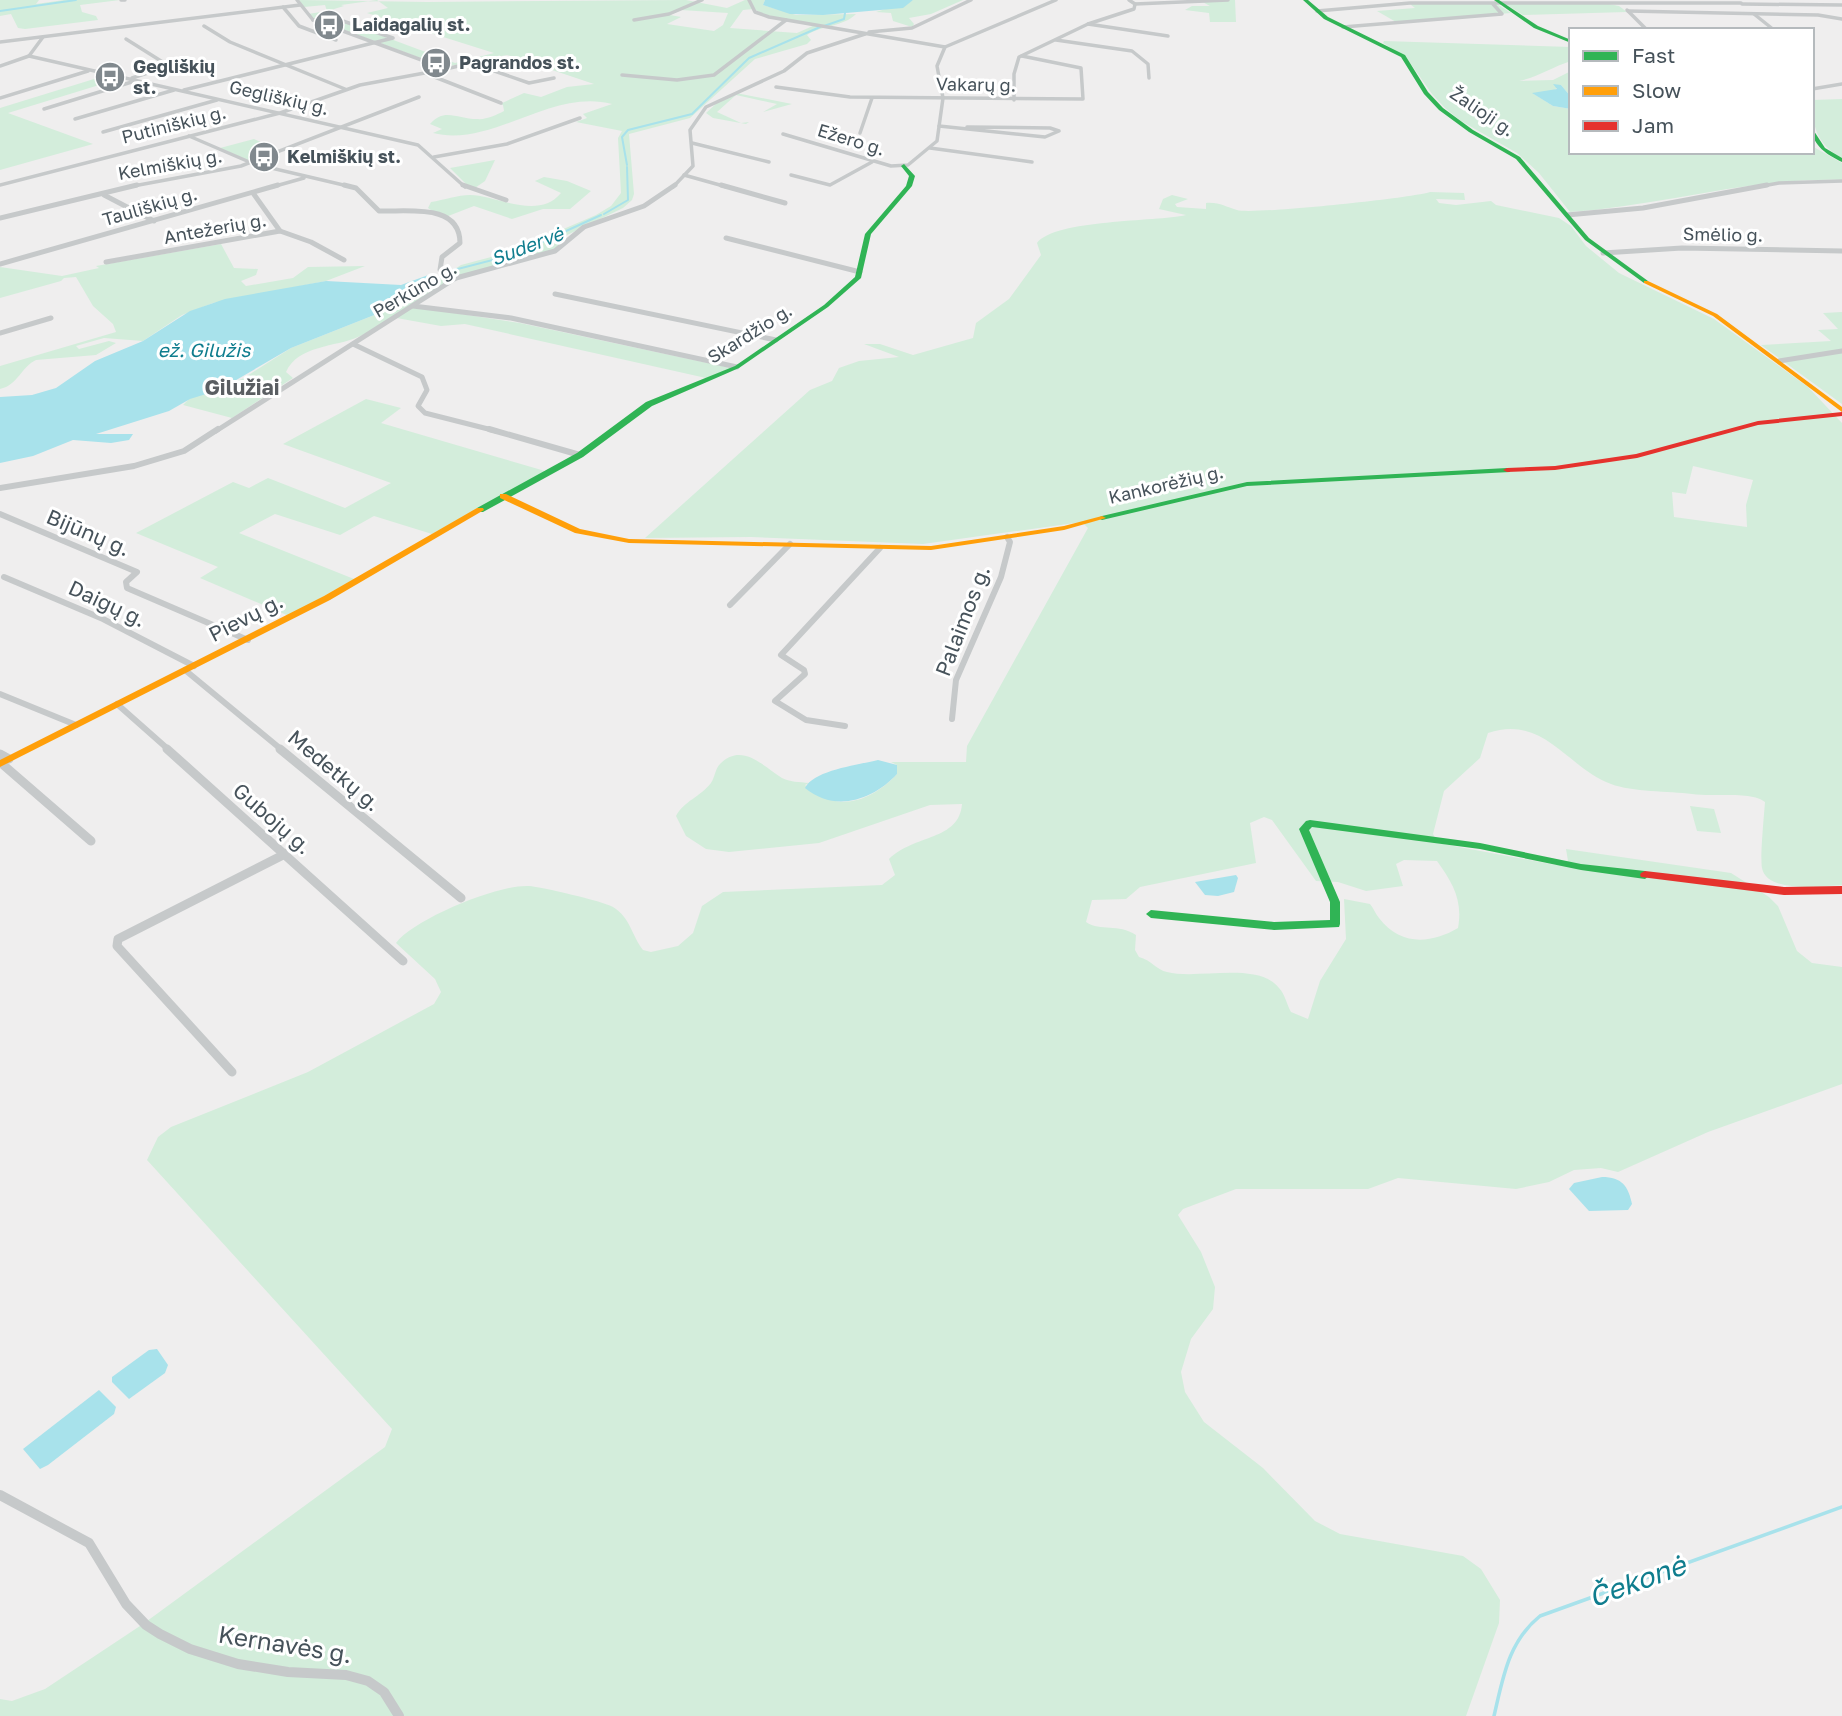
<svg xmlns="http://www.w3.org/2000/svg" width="1842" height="1716" viewBox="0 0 1842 1716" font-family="'Golos Text',sans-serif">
<rect width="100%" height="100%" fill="#efeeee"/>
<!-- green -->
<g fill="#d3eddb" fill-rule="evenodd">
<polygon points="0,0 39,0 36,4 64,0 120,0 80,5 82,12 96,16 98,20 25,29 18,28 11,14 0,16"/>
<path d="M299,0l128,2 259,-2 41,8 18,-8h20l-2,5 33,10 60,-1c-13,13 -34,11 -49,21l4,5 -4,4 -52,15 -65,59 -61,16 5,60 -2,6 -9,8 -58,28 -6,12 -95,27 -55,31 111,17 211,45 -25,10 -241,-54 -24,2 -50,-9c-10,7 -21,15 -33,20 -22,10 -60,8 -72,35l7,6 -61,40 -49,-13 6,-6 53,-20 49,-31 106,-42 64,-41 49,-13 86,-37 15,-9 10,-13 -3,-55 4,-7 -46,-9 11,-4 -4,-4 29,-10c-61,-16 -120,44 -179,29l9,-4 -12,-5c14,-17 28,-5 47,-5 9,1 19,-4 27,-8l-1,-6 -3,-1 24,-11 17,4 26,-10 27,-3 -87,-29 -62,12 -133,-49 -4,-4 19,-3 -2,-6 -21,2zM377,0l11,8 -21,5 127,40 -39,10 -134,-50 23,-7 -3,-1zM754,9l13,7 48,9 -18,8 -67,-5 13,-18zM681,10l47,3 -5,12 -9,6 -47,-7 14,-7 -11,-2z"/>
<polygon points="913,0 963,0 931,14 909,18 914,24 912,27 893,21 891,13 876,12"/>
<polygon points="1199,0 1235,0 1236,22 1210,22 1209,13 1185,10 1192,6 1210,6"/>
<polygon points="1504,3 1604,3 1619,6 1627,12 1523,15"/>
<polygon points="1410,4 1497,4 1511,13 1396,22 1377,11 1415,8"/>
<path d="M1384,41l187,6v14c-19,6 -33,16 -52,20l34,-1 18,-9v26l-10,-12 -8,6 -19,3 19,12 18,3v43h241v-6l30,17v17c-91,-3 -181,26 -272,32l-31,-39 -22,-20 -56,-32 -16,-13 -13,-14 -26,-37 -23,-14z"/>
<polygon points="107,75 122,78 8,113 93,144 0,170 0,108"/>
<polygon points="736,93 792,104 763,112 777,104 736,95 717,112 741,123 749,122 746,124 713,118 706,113 719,101"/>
<path d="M1842,99v59c-25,-13 -30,-32 -30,-58z"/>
<polygon points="254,139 280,151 250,161 220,148"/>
<polygon points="495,160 485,181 472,190 450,168"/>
<path d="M544,177l23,4 24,10 -21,18h-27l-31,10 -38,-13 -31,12 -15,-10 3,-6c13,-2 27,-7 39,-7 26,0 68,26 91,-2l-26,-12z"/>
<path d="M1430,192l34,1 1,7 -29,-1 3,4 17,2 35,-4 5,4 63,13 12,8 15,20 33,27 95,46 94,68 34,36v462c-19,1 -75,9 -80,-17 -2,-10 2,-52 3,-66 -12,-11 -55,-5 -73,-8 -23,-3 -60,-2 -81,-10 -44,-16 -67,-70 -123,-51l-8,25 -36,33 -11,43 5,9 118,22 12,-4 -2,-12 165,24 38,24 9,9 19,45 15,12 30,4v117l-134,48 -90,40 -17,-4 -27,2 -25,12 -33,7 -118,-11 -30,11h-132l-53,20 -5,6 23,37 14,35 -2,22 -22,30 -10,33 4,20 19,30 59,46 52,53 25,13 123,22 18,13 19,31 -1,23 -33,93h-1466v-17l12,2 33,-12 98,-65 242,-177 7,-18 -245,-269 11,-23 13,-10 137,-55 126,-68 7,-12 -6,-13 -39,-36c18,-24 103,-59 133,-57 12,1 74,15 84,21 17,10 19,29 30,43l8,2 27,-6 15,-13 9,-27 21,-14 159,-7 13,-10 -6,-16c26,-25 70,-18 73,-55l-32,1 -111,38 -90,9 -23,-3 -20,-13 -10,-20c8,-15 24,-19 35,-33 4,-6 4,-14 9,-19 22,-22 43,2 62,14 7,4 18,4 27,5l-4,2c31,29 66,17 92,-11v-9l-6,-3h75l1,-16 121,-218 -6,-6 -159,22 -172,-7 -106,1 165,-148 22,-9 7,-13 20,-7 40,-4 -35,-13h16l33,11 60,-17 3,-15 33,-24 32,-44 -4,-12c19,-24 118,-21 149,-28l-27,-6 4,-10 9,-4 16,4 -13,5 2,3 29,2v-6c14,-1 19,4 31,7 14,5 176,-12 193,-18zM1693,466l60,14 -7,25 1,22 -73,-10 -2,-25 14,2zM1264,817l8,3 44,61 22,1 28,9 37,-5 -7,-22 8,-4 33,1c16,22 26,40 21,67 -27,16 -58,18 -79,-10 -4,-5 -5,-9 -9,-14l-26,-5 2,40 -26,42 -12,38 -17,-7c-4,-7 -6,-18 -12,-24 -21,-27 -82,-8 -112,-16 -10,-2 -16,-12 -28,-15l-4,-7 1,-15c-18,-12 -35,-3 -50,-13l6,-22 34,-1 14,-12 116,-24 -6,-40z"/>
<path d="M221,244l13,24 24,1 -2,6 -15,6 5,5 47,-8 15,-11 57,-1 -39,15 -113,22 -31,12 -39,26 -39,-3 -28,8 3,3 30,-8 7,2 -20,12 -60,5c-15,7 -18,25 -36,29v-23l116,-34 -3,-8 -20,-18 -17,-29 -12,1 -3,3 -61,17v-31l62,9 37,-8 -3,-2z"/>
<polygon points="1842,312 1842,404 1761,345 1831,341 1818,330 1838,329 1823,313"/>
<polygon points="366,399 401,408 381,423 545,471 432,534 374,516 340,535 275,514 239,533 354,579 289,616 200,578 218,567 136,533 233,482 249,488 268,478 345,508 391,483 283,444"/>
<polygon points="1690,806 1714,809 1721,833 1697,831"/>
</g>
<!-- water -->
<g fill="#a8e2eb">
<polygon points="765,0 913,0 903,8 823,15 790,14 763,5"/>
<polygon points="1553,84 1561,85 1571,97 1571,109 1553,106 1532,93 1557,89"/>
<polygon points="431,274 441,278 397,306 291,348 219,390 190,399 169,411 96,434 133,434 129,440 111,443 73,440 33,456 0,463 0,397 32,395 56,388 95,361 143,341 190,311 225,299 326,281 401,285"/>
<path d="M878,760l19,5v9c-24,26 -62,39 -92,14 9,-18 53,-23 73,-28z"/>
<polygon points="1236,875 1238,878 1234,892 1218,896 1205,895 1195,882"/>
<path d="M1602,1177c20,0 26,9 30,27l-4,6 -39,1 -20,-22 5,-6z"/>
<polygon points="157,1349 168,1365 165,1373 129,1399 112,1382 112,1377 149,1350"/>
<polygon points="99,1390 116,1407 114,1414 48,1465 40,1469 23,1449"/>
</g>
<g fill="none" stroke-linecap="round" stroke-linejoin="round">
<!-- stream-far1 -->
<g stroke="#a8e2eb" stroke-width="2">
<polyline points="0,11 76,0"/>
<polyline points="824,26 844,19 845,13"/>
<polyline points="627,165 622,137 628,130 692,114 749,58 820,27"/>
<polyline points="604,214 628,200 627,167"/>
<polyline points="450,271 516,254 601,215"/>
</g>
<!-- stream -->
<path stroke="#a8e2eb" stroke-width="3.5" d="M1494,1716c9,-38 14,-74 46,-100l302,-109"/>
<!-- street-far4 -->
<g stroke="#c6c9ca" stroke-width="3.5">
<polyline points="121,0 125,0"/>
<polyline points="749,0 755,12 769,17 945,47"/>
<polyline points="1135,4 1228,0"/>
<polyline points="1742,4 1842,5"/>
<polyline points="283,7 299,26 336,40"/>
<polyline points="1627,10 1647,30"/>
<polyline points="1317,11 1410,3 1741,3"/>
<polyline points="1628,11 1818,15 1842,19"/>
<polyline points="1754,14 1774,30"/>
<polyline points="634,20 669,14 702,0"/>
<polyline points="1088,24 1168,36"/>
<polyline points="204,26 230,42 345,89"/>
<polyline points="1343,27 1502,14 1493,4"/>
<polyline points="869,32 912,28 971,0"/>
<polyline points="126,39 169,66 132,78"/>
<polyline points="1056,40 1132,51 1148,64 1149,78"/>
<polyline points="0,42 300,5"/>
<polyline points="29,56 418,145 465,187"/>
<polyline points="0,66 29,56 43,37"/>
<polyline points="446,69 471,63 529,83 554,78"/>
<polyline points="427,74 501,103"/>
<polyline points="622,75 677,80 714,75 786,20"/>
<polyline points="776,87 850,97 1083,99 1081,68 1022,56"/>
<polyline points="1812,89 1842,84"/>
<polyline points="184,90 393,38 334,18 313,20"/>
<polyline points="0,98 88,71"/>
<polyline points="1014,100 1014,74 1019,57 1088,24 1134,9 1135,4 1129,0"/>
<polyline points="44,109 135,81"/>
<polyline points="75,119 174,90"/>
<polyline points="939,126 1045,137 1059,131 1050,128 967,127"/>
<polyline points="103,132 217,100"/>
<polyline points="860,133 872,98"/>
<polyline points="783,134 891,166 908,165 937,141 943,98 937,66 945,47 1056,0"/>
<polyline points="189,136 254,164 352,187"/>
<polyline points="692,143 769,162"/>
<polyline points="930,148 1032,162"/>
<polyline points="434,157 507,144 580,118"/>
<polyline points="684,175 727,187"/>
<polyline points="791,175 830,185 872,162"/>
<polyline points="0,185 280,113 360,85 446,69 313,20 297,0"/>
<polyline points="128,187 241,166 419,97"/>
<polyline points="272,187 304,178"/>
<polyline points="673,187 693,166 690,130 706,107 784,71 807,53 865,34"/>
<polyline points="1757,187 1779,183 1842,181"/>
</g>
<!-- street-far3 -->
<g stroke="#c6c9ca" stroke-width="5">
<path d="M344,185l12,3 23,23c30,1 81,-8 81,32l-18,14 -2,13 16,8"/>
<polyline points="463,185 506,200"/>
<polyline points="721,185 785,203"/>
<polyline points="104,195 154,221"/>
<polyline points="1567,215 1643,208 1767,185"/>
<polyline points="0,218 137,185"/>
<polyline points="280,231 311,242 344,260"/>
<polyline points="726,238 860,272"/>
<polyline points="1603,253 1682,248 1842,251"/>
<polyline points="106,262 280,231 253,193"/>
<polyline points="0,264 278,185"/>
<polyline points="555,294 776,340"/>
<polyline points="413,306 511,318 737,367"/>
<polyline points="0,333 51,318"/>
<polyline points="353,344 422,377 427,390 418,406 425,413 496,431"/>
<polyline points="1779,361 1842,351"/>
<polyline points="216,431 456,278 555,251 584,227 644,206 675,185"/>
</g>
<!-- street-far2 -->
<g stroke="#c6c9ca" stroke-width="6">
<polyline points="489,429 580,455"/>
<polyline points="0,488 134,466 184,451 218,429"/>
<polyline points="0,514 137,572 126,582 127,588 248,640"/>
<polyline points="4,577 103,619 194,666"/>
<polyline points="730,605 790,544"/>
<polyline points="185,670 282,750"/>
<polyline points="0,694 76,725"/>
<polyline points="117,704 169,750"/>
<polyline points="952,719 956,680 1001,577 1010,542 1007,537"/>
<polyline points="845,726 806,720 775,701 805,674 804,670 781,655 880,548"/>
</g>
<!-- street-far1 -->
<g stroke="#c6c9ca" stroke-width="9">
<polyline points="167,749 403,961"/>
<polyline points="280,749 461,898"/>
<polyline points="0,754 9,759"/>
<polyline points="1,763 91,841"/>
<polyline points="232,1072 117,946 118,939 287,853"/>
</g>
<!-- street -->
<polyline stroke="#c6c9ca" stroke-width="10" points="0,1495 89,1543 126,1604 146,1625 160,1634 190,1649 238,1664 288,1672 346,1675 368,1681 384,1692 399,1716"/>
<!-- fast -->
<g fill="#30b455" fill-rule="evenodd">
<polygon points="1303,0 1308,0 1328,17 1405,55 1428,92 1443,108 1473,130 1520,157 1589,238 1648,281 1648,283 1644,283 1585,240 1516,159 1469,132 1439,110 1424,94 1401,57 1324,19"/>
<polygon points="1494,0 1499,0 1538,26 1571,40 1571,43 1534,28"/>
<path d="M1812,128l13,20 17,10v4c-14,-7 -30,-16 -30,-34z"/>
<polygon points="904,164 915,176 912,186 871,234 861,278 828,307 739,368 652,406 583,457 483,512 477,512 477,508 577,453 646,402 735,366 824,305 855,277 865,234 906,186 909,176 901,166"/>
<polygon points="1507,468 1510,468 1510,472 1247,486 1102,520 1098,518 1102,516 1247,482"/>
<polygon points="1310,820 1480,843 1581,864 1645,871 1650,875 1645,879 1581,870 1480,849 1312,827 1309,830 1340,902 1340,924 1339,927 1274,930 1151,918 1146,914 1151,910 1274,922 1330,920 1330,902 1299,829 1306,821"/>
</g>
<!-- slow -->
<g fill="#ff9f0a" fill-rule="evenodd">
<polygon points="1644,281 1648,281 1717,314 1842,407 1842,412 1713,316 1644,283"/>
<polygon points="500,494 506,494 580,529 629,539 931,546 1064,526 1102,516 1106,518 1064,530 931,550 629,543 575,533 500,498"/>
<polygon points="477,508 483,508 484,510 330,600 0,767 0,760 324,596"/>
</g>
<!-- jam -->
<g fill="#e5322d" fill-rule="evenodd">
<polygon points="1842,412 1842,416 1758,425 1637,458 1555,470 1507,472 1503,470 1507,468 1555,466 1636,454 1758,421"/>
<polygon points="1645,871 1784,887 1842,886 1842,894 1784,895 1641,877 1640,875 1641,873"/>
</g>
</g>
<!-- icons -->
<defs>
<g id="bus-disc" transform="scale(1.575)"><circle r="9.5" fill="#81898e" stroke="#fff"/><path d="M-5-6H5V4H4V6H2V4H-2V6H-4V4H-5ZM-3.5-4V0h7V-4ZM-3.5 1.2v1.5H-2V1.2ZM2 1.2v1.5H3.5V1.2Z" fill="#fff"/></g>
</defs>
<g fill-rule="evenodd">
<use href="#bus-disc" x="329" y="25"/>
<use href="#bus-disc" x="436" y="63"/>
<use href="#bus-disc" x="110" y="77"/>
<use href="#bus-disc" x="264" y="157"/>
</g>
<g text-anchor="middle" stroke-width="6" stroke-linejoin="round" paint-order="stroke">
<!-- far-poi labels -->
<g font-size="18" font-weight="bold" fill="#46525a" stroke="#fff" text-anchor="start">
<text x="352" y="31">Laidagalių st.</text>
<text x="459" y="69">Pagrandos st.</text>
<text x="133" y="73">Gegliškių<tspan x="133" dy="21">st.</tspan></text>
<text x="287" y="163">Kelmiškių st.</text>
</g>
<!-- far-street labels -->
<g font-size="18" fill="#46525a" stroke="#fff">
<text transform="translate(976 85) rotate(1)" y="6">Vakarų g.</text>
<text transform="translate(279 98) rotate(13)" y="6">Gegliškių g.</text>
<text transform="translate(1482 112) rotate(34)" y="6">Žalioji g.</text>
<text transform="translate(174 125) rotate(-14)" y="6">Putiniškių g.</text>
<text transform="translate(851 140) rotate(17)" y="6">Ežero g.</text>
<text transform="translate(170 165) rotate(-10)" y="6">Kelmiškių g.</text>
<text transform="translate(150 207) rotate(-16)" y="6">Tauliškių g.</text>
<text transform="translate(215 229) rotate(-10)" y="6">Antežerių g.</text>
<text transform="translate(1723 235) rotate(1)" y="6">Smėlio g.</text>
<text transform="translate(415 290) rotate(-30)" y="6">Perkūno g.</text>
<text transform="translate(750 334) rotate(-32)" y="6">Skardžio g.</text>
<text transform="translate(1166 485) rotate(-13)" y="6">Kankorėžių g.</text>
</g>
<!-- far-water labels -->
<g font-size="19" font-style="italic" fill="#0f7d8e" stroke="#fff">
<text transform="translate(527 246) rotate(-21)" y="7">Sudervė</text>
<text x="204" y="357">ež. Gilužis</text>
</g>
<!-- far-quarter labels -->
<g font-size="21" font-weight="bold" fill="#5a5e62" stroke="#fff">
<text x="242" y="395">Gilužiai</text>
</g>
<!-- street labels -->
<g font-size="21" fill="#46525a" stroke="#fff">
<text transform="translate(88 533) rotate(23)" y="7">Bijūnų g.</text>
<text transform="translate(107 604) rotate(25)" y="7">Daigų g.</text>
<text transform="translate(246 618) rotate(-27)" y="7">Pievų g.</text>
<text transform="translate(963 621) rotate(-69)" y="7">Palaimos g.</text>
<text transform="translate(334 771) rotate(40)" y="7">Medetkų g.</text>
<text transform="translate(272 819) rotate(41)" y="7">Gubojų g.</text>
</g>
<!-- near-street labels -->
<g font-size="24" fill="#46525a" stroke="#fff">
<text transform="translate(285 1645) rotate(9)" y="8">Kernavės g.</text>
</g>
<!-- near-water labels -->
<g font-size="28" font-style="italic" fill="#0f7d8e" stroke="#fff">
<text transform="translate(1637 1581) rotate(-20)" y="10">Čekonė</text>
</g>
</g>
<!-- legend -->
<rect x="1569" y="28" width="245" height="126" fill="#ffffff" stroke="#b5babd" stroke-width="2"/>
<rect x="1583" y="51" width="35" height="10" fill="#30b455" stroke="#b5babd" stroke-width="2"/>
<text x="1632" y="63" font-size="21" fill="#46525a">Fast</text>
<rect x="1583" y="86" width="35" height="10" fill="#ff9f0a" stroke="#b5babd" stroke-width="2"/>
<text x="1632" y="98" font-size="21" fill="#46525a">Slow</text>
<rect x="1583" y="121" width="35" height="10" fill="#e5322d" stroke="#b5babd" stroke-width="2"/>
<text x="1632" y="133" font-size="21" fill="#46525a">Jam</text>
</svg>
